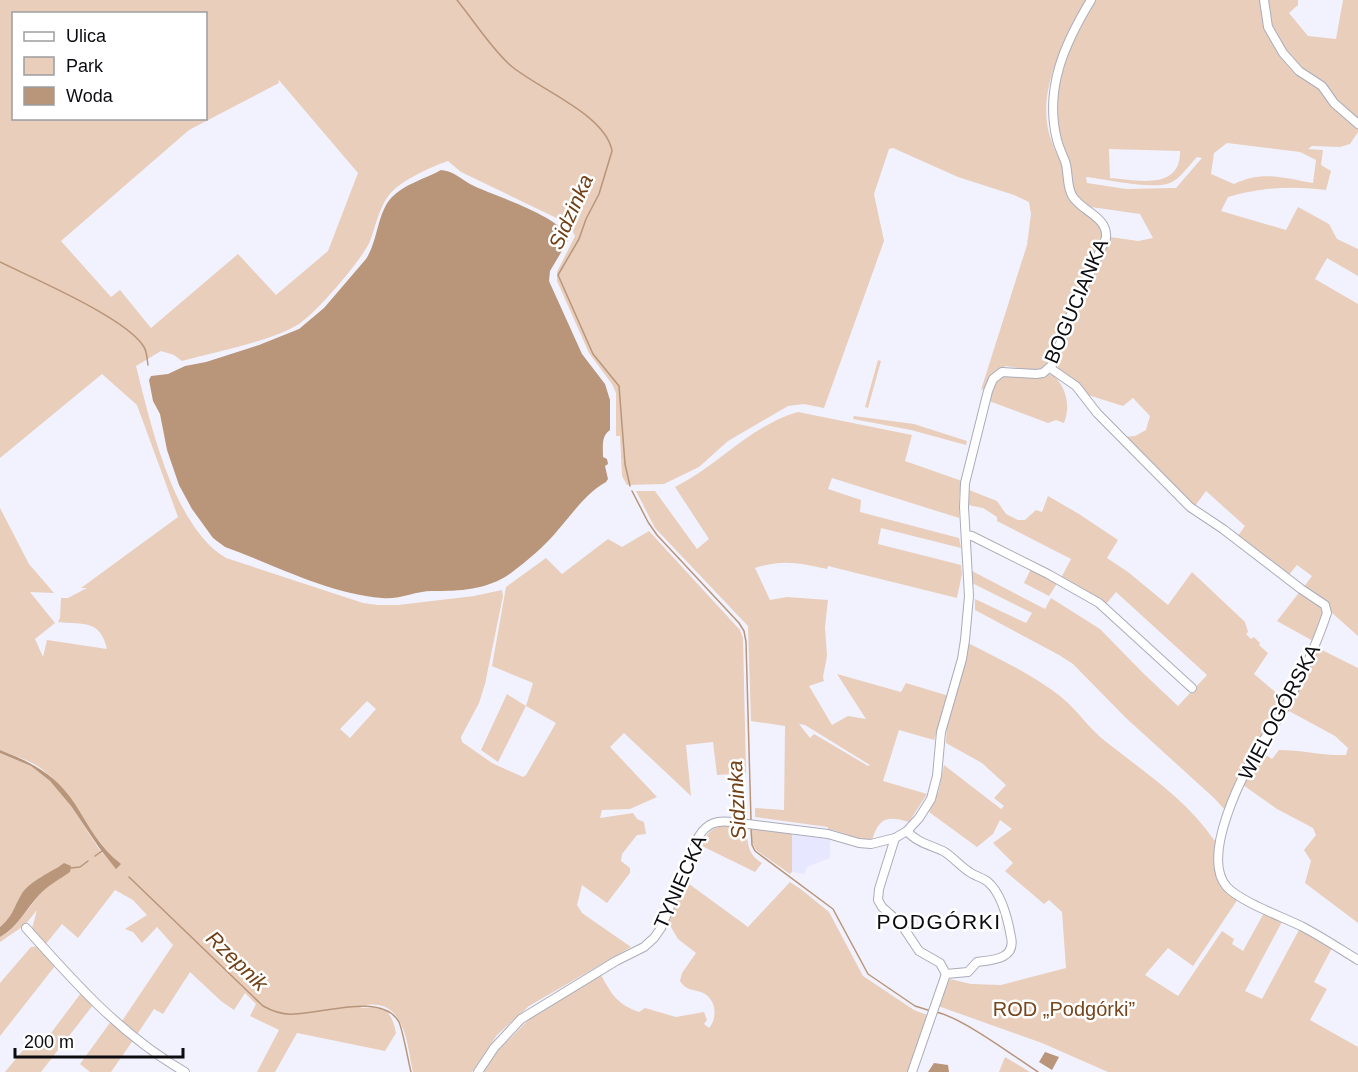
<svg xmlns="http://www.w3.org/2000/svg" width="1358" height="1072" viewBox="0 0 1358 1072" font-family="Arial,sans-serif">
<rect width="100%" height="100%" fill="#f2f2fe"/>
<!-- built -->
<polygon fill="#e7e8ff" points="792,833 830,839 830,858 807,867 804,874 792,872"/>
<!-- green -->
<g fill="#e8cebb" fill-rule="evenodd">
<path d="M0,0h1088c-22,39 -51,86 -39,133 3,12 9,23 14,34 5,13 2,28 13,39 7,7 17,12 24,20l2,13 -37,77 -18,49 -11,6 -30,-5 -15,10 -6,12 -4,2 46,-145 4,-31 -2,-12 -15,-7 -56,-18 -65,-29 -4,1 -15,45 10,47 -60,167 -20,-4 -16,2 -60,35 -29,26 -35,17 -37,1 -5,-9 -2,-40h-4v-43l-4,-9 -23,-31 -32,-72v-9l18,-36 -6,-12 -108,-52 -13,-11c-17,6 -47,19 -59,34 -10,13 -13,30 -19,46 -8,19 -53,71 -71,83 -26,17 -85,28 -117,37l-8,-6 -13,-4 -25,15c14,55 37,161 90,192l137,45 15,2h20l76,-9 28,-6 1,6 -18,88 -6,19 -18,34 1,5 30,21 31,14 3,-2 30,-52 -30,-17 -28,56 -17,-12 26,-56 19,12 7,-23 -41,-17 14,-79 40,-29 16,16 46,-35 14,8 27,-16 91,99 3,8 3,135 -29,2 -4,-33 -27,3 5,51 -67,-63 -14,14 47,50 -27,12 -28,1 -2,8 33,-5 4,6 7,3 2,12 -9,1 -15,19 -1,7 9,7v5l-23,30 -25,-18 -5,20 5,8 49,34 -102,59 -32,29 -25,37h-59c-5,-22 -7,-63 -35,-67 -7,-1 -13,-1 -18,3 24,-1 31,0 36,25l-11,18 -88,-18 -22,39h-18l22,-42 -29,-14 6,-12 -11,-11 -11,17 -13,-9 -31,-29 -27,42 -9,-5 -18,27 -16,-12 53,-79 -16,-18 -15,16 -9,-11 -8,-3 22,-14 -14,-15 -18,-10 -37,48 -16,-14 -17,21 -14,-13 6,-22 -12,15 -25,17v-5l7,-4 11,-11 46,-59 -43,32 -11,23 -10,9v-174l31,13 19,15 21,25 28,43 17,19 4,-4c-31,-27 -44,-68 -77,-94 -12,-10 -29,-14 -43,-20v-242l29,56 25,29 -24,-1 25,31 -20,16 8,18 4,-17 60,9c-7,-30 -23,-24 -49,-27l2,-4 1,-20h7l19,-10h-6l97,-71 -41,-112 -35,-31 -102,84zM14,14h192v104h-192zM278,79l80,94 -30,78 -52,44 -38,-41 -87,74 -31,-38 -9,7 -50,-56 128,-111 90,-47zM367,701l9,8 -26,29 -10,-9z"/>
<path d="M1096,0h164c7,34 10,48 40,68l-17,-19 -10,-17 -3,-24 -5,-3v-5h33v5l-9,8 19,23 28,3 7,-39h15v132l-8,12 -10,3 -28,-1 -4,3 15,1 -2,15 10,6 -5,19c-38,-4 -61,-3 -98,7l-7,14 65,19 12,-23 31,17 8,15 21,10v27l-31,-18 -12,21 43,25v332l-27,-24 -2,-7 -26,-17 9,-12 -15,-11 -9,11 -51,-39 8,-11 -39,-35 -11,15 -70,-69 10,-1 11,-6 4,-14 -17,-18 -10,8 -35,-11 -10,-11 -21,-14 18,-57 35,-76 28,4 15,-3 -13,-24 -49,-7 -11,-8 -6,-8 -3,-24 -15,-36 1,-50 17,-48zM1227,143l73,9 16,8 -3,23c-29,-5 -51,-13 -79,1l-23,-10 3,-21zM1109,149l71,2c1,40 -43,29 -70,27zM1197,157l5,1 -26,30 -50,1 -39,-6 -1,-6c18,2 68,13 84,6 10,-4 19,-18 27,-26z"/>
<polygon points="878,360 881,361 868,408 865,407"/>
<path d="M1008,374l22,4 22,-4c14,12 19,32 12,49l-8,-3 -8,3 -59,-22 7,-21z"/>
<path d="M798,412l114,23 -7,26 57,20 -3,16v21l-127,-40 -4,11 33,11 -1,12 99,26 2,10 -80,-20 -3,16 83,21 1,9 -5,24 -129,-32 -1,3c-29,-6 -42,-10 -72,-1l15,32 17,-3 41,3 -3,27 2,29 -4,21 1,4 -15,5 23,39 16,-9 18,3 -29,-45 64,18 5,-9 43,13 -15,44 -35,-10 -16,51 44,13 -18,28c-22,-7 -31,-4 -37,19 -15,-1 -29,-9 -44,-12v-2l-73,-10v-9l29,2 1,-84 -34,-5 -3,-95 -93,-98 -19,-37h19l42,58 12,-10 -34,-52c43,-21 76,-62 123,-75zM799,724l6,1 65,40 -2,1 -54,-32 -4,4z"/>
<polygon points="854,416 914,424 967,441 966,445 911,430 853,419"/>
<polygon points="969,490 997,501 1006,514 1018,520 1025,520 1036,510 1042,512 1048,496 1079,514 1118,540 1107,558 1128,572 1168,605 1192,572 1245,622 1248,632 1246,634 1251,639 1254,637 1260,643 1259,645 1268,653 1254,674 1286,701 1230,796 1225,810 1214,798 1126,718 1073,664 1059,655 975,610 975,599 1026,623 1032,613 972,583 972,571 1045,609 1051,598 1100,629 1143,673 1178,706 1207,675 1116,592 1106,604 1061,578 1071,559 997,521 997,517 983,508 968,505"/>
<polygon points="1031,569 1058,582 1049,596 1024,583"/>
<polygon points="1301,590 1322,604 1324,614 1313,641 1277,621"/>
<path d="M968,643c31,16 64,31 92,53 17,13 28,32 45,45 39,31 81,58 109,99l3,1c0,28 -6,39 20,56l-1,5 -43,64 -25,-18 -23,27 33,21 44,-65 12,8 -2,5 11,7 22,-40 18,9 -38,71 17,8 38,-71 32,20 -18,34 13,7 -17,31 48,27v25h-250l-66,-29 -104,-37 12,-27 21,5 30,1 65,-17 -4,-56 -13,-12 -5,4 -39,-33 8,-8 -20,-20 19,-14 -12,-9 -7,14 -16,13 -48,-35 10,-22 5,-25 57,44 3,-3 -10,-8 12,-13 -24,-22 -36,-20 1,-20z"/>
<path d="M1316,647l42,21v255l-53,-40 6,-22 -7,-11 12,-15 -3,-7 -36,-19 -34,-24 17,-34 12,8 7,-9c23,0 43,6 67,5l2,-7 -13,-12 -48,-26z"/>
<path d="M725,825l22,2c0,16 1,28 15,36l-7,9 -53,-26c5,-13 9,-18 23,-21z"/>
<polygon points="752,827 792,833 792,872 790,874 756,850 752,843"/>
<path d="M685,881l63,46 42,-45 12,8 27,22 34,64 51,34 16,6 -12,28 -10,28h-424l12,-19 35,-36 70,-42c11,20 16,29 38,37l6,-4 31,9 28,-5 3,8 -3,4 5,4c8,-9 8,-26 -4,-34 -10,-6 -17,-1 -25,-13l2,-8 14,-20 -18,-14 -10,-17z"/>
<polygon points="40,946 55,966 0,1036 0,983 31,947"/>
<polygon points="81,993 93,1005 41,1072 5,1072 33,1038 42,1045"/>
<polygon points="112,1020 134,1039 111,1072 90,1072 80,1064"/>
<polygon points="1005,1057 1030,1072 999,1072"/>
</g>
<!-- water -->
<g fill="#b9957a">
<path d="M441,170c12,1 19,8 29,14 23,12 90,31 99,55l-19,32 -1,10 33,73 23,30 5,16v30c-9,6 -7,17 -7,27l4,2 1,5 -3,2 3,13 -2,3c-20,11 -33,31 -48,48 -13,16 -31,31 -47,43 -24,17 -51,18 -79,18 -17,0 -33,9 -50,7 -53,-4 -107,-33 -157,-51l-12,-9 -21,-29 -13,-24 -12,-35 -7,-36 -7,-13 -4,-21 2,-4 17,-2 17,-8 21,-4 53,-17 40,-16 25,-21 42,-49c12,-18 11,-45 25,-61 13,-14 34,-19 50,-28z"/>
<path d="M0,750c33,13 55,24 75,54 14,22 25,44 46,60l-5,5 -16,-20 -29,-43 -21,-25 -19,-15 -31,-13z"/>
<path d="M64,863l7,3 -1,6c-10,7 -22,13 -31,23 -13,14 -21,32 -39,42v-10c13,-11 13,-18 21,-32 9,-15 30,-22 43,-32z"/>
<polygon points="1045,1052 1059,1057 1052,1070 1039,1062"/>
<polygon points="934,1063 948,1065 949,1072 928,1072"/>
</g>
<g fill="none" stroke-linecap="round" stroke-linejoin="round">
<!-- stream -->
<g stroke="#b9957a" stroke-width="1.5">
<path d="M457,0c17,21 34,48 53,65 26,23 96,49 102,86l-13,43 -13,25 -7,20 -21,36 35,79 26,32 6,78 5,22"/>
<path d="M0,262c32,16 127,56 144,85 3,5 3,12 4,18"/>
<polyline points="632,491 648,522 657,535 739,623 744,631 746,642 751,821"/>
<polyline points="751,828 752,845 755,851 833,909 868,974 915,1006 931,1011"/>
<polyline points="95,856 102,851"/>
<polyline points="71,868 80,867 88,861"/>
<path d="M129,877l134,129c9,5 20,9 31,8 28,0 88,-22 105,8 4,9 9,38 12,50"/>
<path d="M936,1012c27,6 76,43 102,60"/>
</g>
<!-- minor casing -->
<g stroke="#abacba" stroke-width="10">
<g id="minor">
<polyline points="1264,0 1268,27 1283,53 1299,71 1322,86 1334,103 1358,124"/>
<path d="M1050,368l26,18 21,27 93,94 33,22 78,60 24,16 2,8c-11,33 -26,65 -43,96 -7,13 -17,25 -25,38 -17,29 -59,110 -32,140 14,15 56,30 76,40 19,10 37,22 55,33"/>
<polyline points="966,535 972,536 1048,574 1099,603 1192,688"/>
<path d="M895,838l-16,51 -1,11 4,7 19,17 18,27 21,12 6,11 22,-2 9,-10c16,-2 39,-3 34,-25 -3,-17 -9,-43 -23,-55 -6,-5 -14,-6 -20,-11 -9,-6 -16,-15 -25,-20 -13,-6 -27,-9 -36,-20"/>
<path d="M26,928c48,54 96,108 159,144"/>
<path d="M478,1072l16,-24 27,-29 95,-58 28,-14 10,-9 7,-10 38,-92c8,-13 18,-16 33,-14l96,12 31,9 12,1 24,-6 12,-7 12,-13 12,-19 6,-23 4,-44 21,-73 3,-19 4,-44 -5,-89 1,-24 23,-92 5,-12 9,-7 34,2 7,-1 9,-8 20,-53 34,-74c2,-21 -23,-26 -33,-41 -7,-10 -4,-25 -8,-36 -3,-7 -6,-14 -8,-21 -13,-52 8,-97 34,-140"/>
<polyline points="912,1072 946,974"/>
</g>
</g>
<!-- minor -->
<use href="#minor" stroke="#fff" stroke-width="8"/>
</g>
<g text-anchor="middle" stroke-width="5" stroke-linejoin="round" paint-order="stroke">
<!-- street labels -->
<g font-size="20" fill="#0b0b10" stroke="#fff">
<text transform="translate(1076 301) rotate(-67)" y="7">BOGUCIANKA</text>
<text transform="translate(1279 712) rotate(-62)" y="7">WIELOGÓRSKA</text>
<text transform="translate(680 882) rotate(-66)" y="7">TYNIECKA</text>
</g>
<!-- park labels -->
<g font-size="20" fill="#77461c" stroke="#fff">
<text x="1064" y="1016">ROD „Podgórki”</text>
</g>
<!-- water labels -->
<g font-size="21" font-style="italic" fill="#714016" stroke="#fff">
<text transform="translate(571 212) rotate(-66)" y="7">Sidzinka</text>
<text transform="translate(737 800) rotate(-93)" y="7">Sidzinka</text>
<text transform="translate(237 961) rotate(44)" y="7">Rzepnik</text>
</g>
<!-- neighbourhood labels -->
<g font-size="21" letter-spacing="1.5" fill="#0b0b10" stroke="#fff">
<text x="939" y="929">PODGÓRKI</text>
</g>
</g>
<!-- legend -->
<rect x="12" y="12" width="195" height="108" fill="#ffffff" stroke="#9d9d9f" stroke-width="1.5"/>
<rect x="24" y="32" width="30" height="9" fill="#ffffff" stroke="#9d9d9f" stroke-width="1.5"/>
<text x="66" y="42" font-size="18" fill="#0b0b10">Ulica</text>
<rect x="24" y="57" width="30" height="18" fill="#e8cebb" stroke="#9d9d9f" stroke-width="1.5"/>
<text x="66" y="72" font-size="18" fill="#0b0b10">Park</text>
<rect x="24" y="87" width="30" height="18" fill="#b9957a" stroke="#9d9d9f" stroke-width="1.5"/>
<text x="66" y="102" font-size="18" fill="#0b0b10">Woda</text>
<!-- scale -->
<path d="M15 1048v9h168v-9" fill="none" stroke="#0b0b10" stroke-width="3"/>
<text x="24" y="1048" font-size="18" fill="#0b0b10" stroke="#ffffff" stroke-width="4.5" paint-order="stroke">200 m</text>
</svg>
